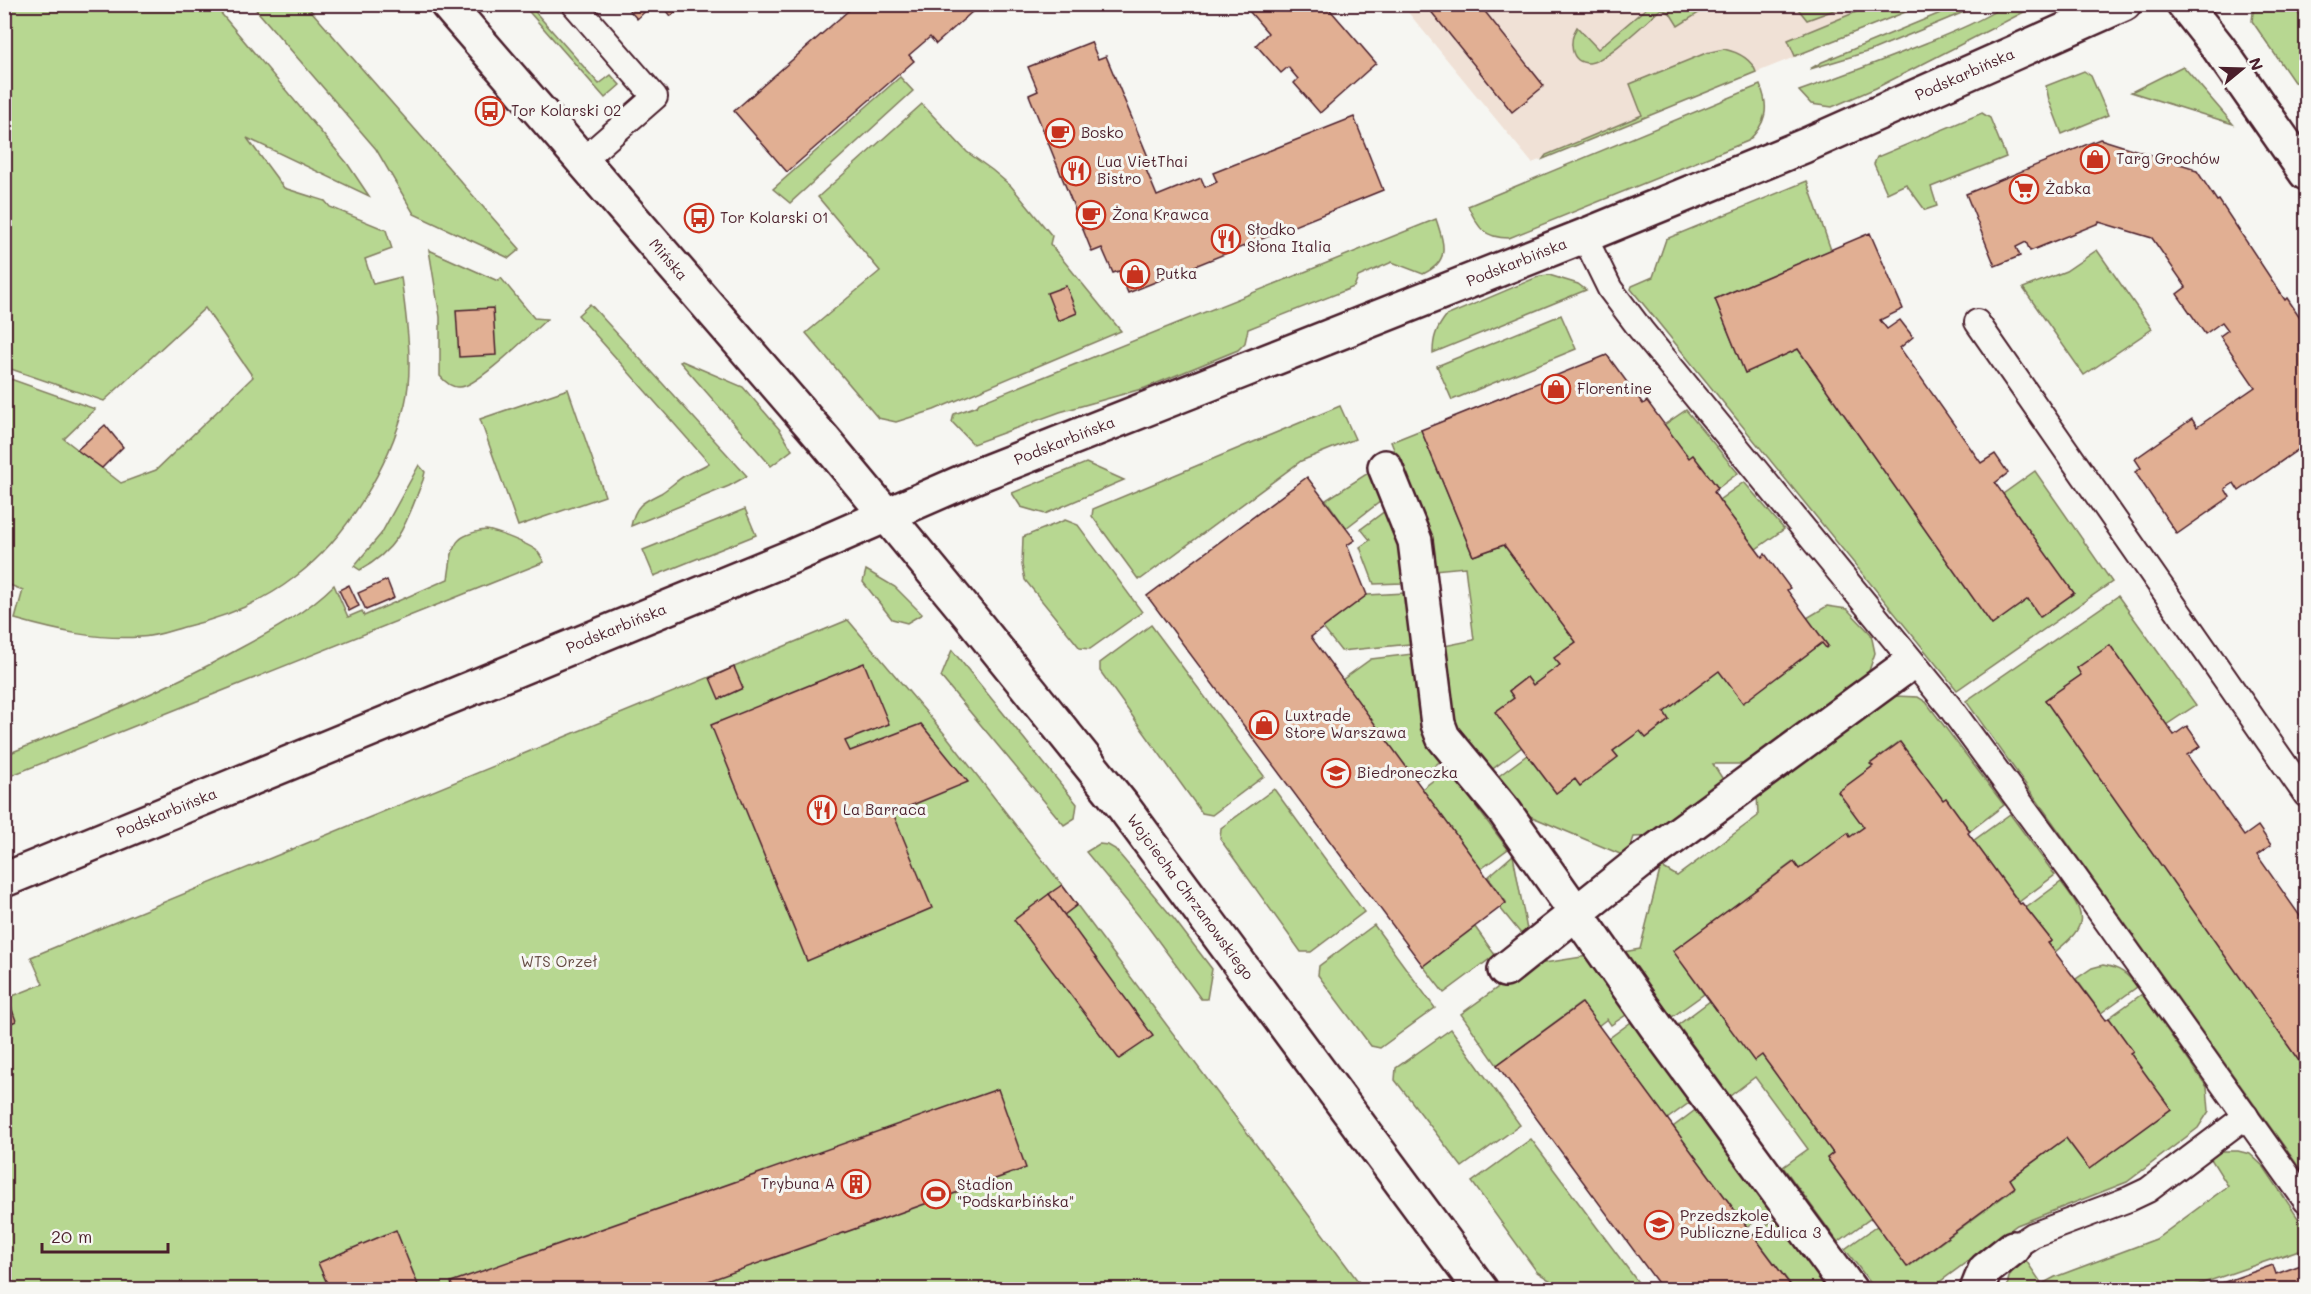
<svg xmlns="http://www.w3.org/2000/svg" width="2311" height="1294" viewBox="0 0 2311 1294" font-family="Mali,sans-serif">
<rect width="100%" height="100%" fill="#f6f6f2"/>
<filter id="ink" filterUnits="userSpaceOnUse"><feTurbulence type="fractalNoise" baseFrequency=".0167" numOctaves="2"/><feDisplacementMap in="SourceGraphic" scale="12" xChannelSelector="R" yChannelSelector="G"/><feConvolveMatrix kernelMatrix="1 2 1 2 8 2 1 2 1" color-interpolation-filters="sRGB"/></filter>
<g filter="url(#ink)">
<!-- built -->
<polygon fill="#f0e1d6" points="1402,5 1923,5 1532,163"/>
<!-- green -->
<g fill="#b7d791" stroke="#807b5e" stroke-width="1.5">
<polygon points="1962,4 1981,5 1870,51 1810,69 1822,62"/>
<path d="M5,5h209l133,158 22,33 -122,-58 37,50 41,13 5,6 56,23 6,19 -27,10 8,25 28,-7c5,39 13,89 4,127 -16,62 -58,134 -110,173 -32,25 -72,41 -111,50 -14,4 -29,10 -44,10 -43,3 -83,-6 -125,-18l8,-29 -19,-7 1,-206 90,32 -31,30 57,44 35,-13 97,-93 -48,-69 -101,93 -99,-34z"/>
<polygon points="252,5 306,5 520,249 509,258 414,214 376,149"/>
<polygon points="523,5 529,5 599,84 611,75 620,85 605,98"/>
<path d="M1650,5h58l-6,6 -24,15 -8,-13 -9,-4c-14,12 -56,53 -72,54 -20,0 -20,-23 -12,-36l21,22z"/>
<polygon points="1795,5 1848,5 1807,20"/>
<polygon points="1873,5 1923,5 1795,56 1788,40"/>
<path d="M2005,5h23l2,4 -154,79 -44,19 -21,-3 -12,-13c43,-15 85,-31 127,-48 27,-11 55,-22 79,-38z"/>
<polygon points="2254,5 2292,5 2306,24 2306,84 2294,82 2252,21"/>
<path d="M1724,49c13,3 27,9 32,23l-213,87 3,-4 96,-40 -12,-31 76,-31z"/>
<polygon points="2183,66 2233,124 2131,92"/>
<polygon points="2084,71 2091,76 2108,115 2062,134 2049,100 2046,86"/>
<polygon points="900,77 913,91 790,203 773,189"/>
<path d="M1760,85c10,23 6,39 -12,56l-239,97c-25,0 -31,-10 -41,-32z"/>
<polygon points="922,104 967,152 992,170 1011,186 1052,236 1050,244 1121,331 934,410 896,422 878,418 806,333 880,271 818,197"/>
<polygon points="1982,113 1990,118 2006,157 1931,187 1937,206 1925,210 1906,184 1887,193 1874,164 1877,157"/>
<polygon points="1807,181 1831,250 1715,299 1745,373 1798,349 1992,625 2028,599 2041,617 2074,593 2003,494 2035,471 2112,582 1957,690 1631,289 1632,286 1653,277 1666,239"/>
<path d="M1436,219c8,25 15,42 -13,55l-31,-12 -34,15 -4,10 -106,42 -3,14 -7,7 -93,38 -85,24 -87,32 -21,-22 2,-8 23,-8 2,-3z"/>
<path d="M429,250l69,31 3,-3 33,40 13,1c-15,13 -70,68 -87,68 -8,1 -15,-5 -20,-11v-59z"/>
<polygon points="2097,250 2152,329 2084,375 2023,288 2066,271"/>
<path d="M1549,275l29,9 8,6 -153,63c0,-15 3,-24 13,-37l94,-40z"/>
<path d="M590,304l157,172 -18,10 -98,40c4,-21 12,-24 30,-33 8,-5 15,-12 23,-17 8,-5 17,-8 25,-13l-131,-148z"/>
<polygon points="1561,315 1576,349 1452,400 1437,366"/>
<polygon points="682,361 743,387 780,430 792,450 771,466 680,362"/>
<polygon points="568,389 605,496 518,526 480,419"/>
<polygon points="1340,406 1355,439 1301,461 1141,579 1138,579 1092,516 1093,509"/>
<polygon points="1686,410 1738,473 1718,488 1693,455 1689,458 1664,425"/>
<polygon points="1421,430 1473,556 1504,545 1576,642 1555,658 1560,665 1533,685 1527,677 1509,691 1514,698 1522,747 1490,771 1455,723 1444,646 1474,640 1465,567 1434,570 1430,539 1391,442"/>
<polygon points="1086,463 1124,480 1045,514 1021,507 1012,493"/>
<path d="M419,465l6,7 -2,8c-16,40 -22,68 -63,90l-6,-4 27,-32z"/>
<polygon points="1368,473 1381,501 1346,528 1326,500"/>
<polygon points="1744,482 1784,529 1756,549 1719,500"/>
<polygon points="745,509 756,535 654,576 643,550"/>
<polygon points="1385,511 1398,541 1403,583 1374,584 1360,547 1370,540 1361,529"/>
<polygon points="1065,520 1078,525 1142,612 1090,649 1080,648 1025,580 1022,565 1023,537"/>
<path d="M486,530c10,1 42,14 50,20 3,3 6,8 8,12l-539,216v-23c78,-31 156,-63 230,-104 35,-19 71,-38 99,-66l14,32 14,-6 2,5 84,-37c5,-31 2,-44 38,-49z"/>
<polygon points="866,570 895,587 922,614 907,623 892,619 863,582"/>
<polygon points="1405,593 1410,644 1341,651 1323,628 1367,595"/>
<polygon points="2118,596 2196,705 2166,725 2110,645 2077,668 2081,675 2045,700 2306,1071 2306,1177 1966,701"/>
<polygon points="1827,606 1847,609 1871,634 1875,653 1868,674 1753,764 1713,764 1726,784 1655,836 1634,837 1627,857 1530,816 1496,778 1527,755 1556,793 1575,779 1580,786 1618,757 1613,751 1640,731 1646,738 1669,720 1664,712 1719,671 1743,702 1822,643 1828,646 1807,618"/>
<polygon points="848,620 948,738 1062,885 1364,1289 5,1290 5,999 43,984 31,957"/>
<polygon points="1151,625 1264,776 1212,815 1202,813 1100,671 1100,663"/>
<polygon points="952,650 1077,804 1075,818 1064,825 941,677"/>
<polygon points="1412,654 1421,727 1442,760 1416,780 1342,680 1371,659"/>
<polygon points="1895,696 1918,697 1926,702 2004,805 1970,831 1946,798 1943,800 1899,742 1871,763 1873,766 1839,792 1864,827 1850,837 1848,834 1799,869 1793,862 1674,951 1704,994 1672,1017 1623,952 1640,949 1660,870 1657,868 1660,866 1677,876 1758,816 1757,793 1879,702"/>
<polygon points="1448,769 1508,849 1481,869 1422,789"/>
<polygon points="1274,789 1364,912 1311,952 1301,952 1220,839 1221,828"/>
<polygon points="2010,814 2055,875 2019,902 1973,841"/>
<polygon points="1099,844 1108,845 1115,849 1174,919 1212,969 1207,999 1201,999 1148,927 1086,852"/>
<polygon points="1513,855 1527,930 1522,935 1500,908 1506,902 1488,877"/>
<path d="M2061,882c26,33 28,43 -6,70l-7,-9 4,-2 -26,-33z"/>
<polygon points="1374,925 1435,1008 1380,1048 1371,1046 1318,975 1319,966"/>
<polygon points="1475,927 1495,955 1444,993 1423,966"/>
<polygon points="1588,956 1629,1013 1611,1025 1607,1019 1598,1026 1581,1003 1497,1065 1461,1014 1511,978 1538,964"/>
<path d="M2103,965c17,3 24,8 34,22l-36,26 -25,-34 16,-11z"/>
<polygon points="2142,994 2207,1087 2209,1111 2198,1128 2127,1182 2017,1225 1930,1289 1875,1289 1845,1249 1877,1226 1908,1267 2015,1188 2010,1179 2066,1138 2089,1169 2171,1109 2130,1053 2133,1051 2109,1018"/>
<polygon points="1710,1001 1762,1055 1833,1153 1827,1158 1871,1218 1838,1242 1783,1167 1808,1149 1755,1077 1730,1096 1678,1025"/>
<polygon points="1634,1020 1693,1100 1667,1119 1608,1039"/>
<polygon points="1451,1029 1520,1125 1462,1167 1395,1080 1396,1068"/>
<polygon points="1698,1108 1774,1209 1747,1227 1673,1127"/>
<polygon points="1531,1139 1643,1289 1557,1289 1551,1281 1537,1272 1472,1182"/>
<path d="M2222,1151h16l12,3 14,13 42,63v41l-7,-21 -113,39 -177,1c-5,-13 6,-23 16,-31l17,25 13,-7 101,-38 72,-53 -17,-27z"/>
<polygon points="1779,1216 1829,1283 1821,1289 1794,1289 1753,1235"/>
</g>
<!-- building -->
<g fill="#e1af93" stroke="#4a1f2b" stroke-width="1.5">
<polygon points="624,4 653,4 637,19"/>
<polygon points="661,4 684,4 671,16"/>
<polygon points="981,4 936,44 930,37 909,55 914,61 787,172 734,111 856,4"/>
<polygon points="1243,4 1325,4 1376,63 1320,113 1294,83 1298,79 1288,67 1281,73 1256,45 1268,33"/>
<polygon points="1425,4 1479,4 1544,86 1512,112"/>
<polygon points="1091,42 1098,59 1106,56 1151,164 1145,167 1157,196 1201,178 1205,187 1211,185 1217,182 1213,173 1354,117 1383,190 1128,293 1119,271 1113,273 1102,248 1092,252 1029,95 1038,91 1028,67"/>
<polygon points="2100,139 2193,168 2193,170 2197,171 2217,201 2219,200 2285,300 2287,298 2306,326 2306,444 2239,491 2234,483 2225,489 2230,497 2177,534 2135,472 2141,468 2135,459 2192,419 2197,427 2255,387 2220,336 2228,330 2222,322 2205,334 2177,294 2186,287 2152,238 2099,222 2099,223 2030,251 2026,242 2016,247 2020,256 1995,266 1966,194"/>
<polygon points="1870,233 1903,309 1880,320 1887,329 1900,320 1913,337 1900,348 1981,463 1995,454 2008,473 1995,483 2074,593 2040,617 2028,599 1992,625 1798,349 1745,373 1715,299"/>
<polygon points="1066,286 1077,313 1058,321 1047,293"/>
<polygon points="493,308 496,355 459,357 456,310"/>
<polygon points="1607,355 1643,404 1647,401 1689,458 1693,455 1718,488 1714,492 1719,500 1762,557 1765,554 1790,588 1787,590 1828,646 1826,648 1822,643 1743,703 1719,671 1664,712 1669,720 1646,738 1640,731 1613,751 1618,757 1580,786 1575,779 1556,793 1495,712 1514,698 1509,691 1527,677 1533,685 1560,665 1554,658 1576,642 1504,545 1473,556 1421,430"/>
<polygon points="105,425 123,447 102,468 77,450"/>
<polygon points="1307,477 1355,540 1347,545 1367,595 1311,637 1506,903 1423,966 1147,596"/>
<polygon points="387,580 394,598 366,610 358,593"/>
<polygon points="349,585 359,606 349,611 339,590"/>
<polygon points="2110,645 2174,735 2187,726 2201,746 2187,755 2244,836 2258,826 2271,845 2257,855 2302,919 2306,916 2306,1071 2045,700 2081,675 2077,668"/>
<polygon points="864,663 889,724 845,741 850,751 921,724 968,782 893,813 932,908 807,961 711,725"/>
<polygon points="734,667 743,688 719,699 710,678"/>
<polygon points="1900,742 1943,800 1946,798 1970,831 1968,833 2020,904 2022,903 2052,941 2048,943 2106,1020 2109,1018 2133,1051 2130,1053 2171,1109 2089,1169 2066,1138 2010,1179 2015,1187 1907,1267 1827,1158 1833,1153 1762,1055 1754,1061 1673,951 1794,862 1799,869 1848,833 1850,837 1864,827 1838,792 1873,766 1870,764"/>
<polygon points="1062,885 1077,905 1064,915 1049,894"/>
<polygon points="1049,894 1153,1036 1119,1059 1014,920"/>
<polygon points="8,998 16,1021 4,1026 4,999"/>
<polygon points="1582,1003 1747,1227 1794,1290 1663,1290 1497,1065"/>
<polygon points="998,1089 1026,1168 683,1290 453,1290 451,1282"/>
<polygon points="396,1230 420,1290 330,1290 318,1263"/>
<polygon points="2273,1265 2276,1274 2301,1265 2306,1281 2306,1290 2202,1290"/>
</g>
<g fill="none" stroke-linecap="round" stroke-linejoin="round">
<!-- lane casing -->
<g stroke="#4a1f2b" stroke-width="28">
<g id="lane">
<polyline points="574,4 655,97 583,160"/>
<polyline points="1584,236 1610,289 1641,330 1949,706 2070,870 2306,1201"/>
<polyline points="1977,322 2306,795"/>
<polyline points="2013,1248 2033,1235 2129,1199 2148,1190 2246,1116"/>
</g>
</g>
<!-- street casing -->
<g stroke="#4a1f2b" stroke-width="38">
<g id="street">
<path id="s1" d="M447,4l378,437 144,174 153,190 359,485"/>
<polyline points="2184,4 2218,47 2306,173"/>
<polyline points="1385,467 1415,541 1438,724 1443,737 1505,812 1660,1032 1850,1290"/>
<path id="s2" d="M4,880l789,-324 183,-80 608,-240 220,-90 320,-142"/>
<polyline points="1505,970 1640,862 1901,670"/>
<polyline points="1977,1290 1985,1270 2013,1248"/>
</g>
</g>
<!-- lane -->
<use href="#lane" stroke="#f6f6f2" stroke-width="24"/>
<!-- street -->
<use href="#street" stroke="#f6f6f2" stroke-width="33"/>
</g>
</g>
<!-- icons -->
<defs>
<g id="bus-ring" transform="scale(1.5)"><circle r="9.5" fill="#f6f6f2" stroke="#c8321e" stroke-width="1.5"/><path d="M-5-6H5V4H4V6H2V4H-2V6H-4V4H-5ZM-3.5-4V0h7V-4ZM-3.5 1.2v1.5H-2V1.2ZM2 1.2v1.5H3.5V1.2Z" fill="#c8321e"/></g>
<g id="cafe-ring" transform="scale(1.5)"><circle r="9.5" fill="#f6f6f2" stroke="#c8321e" stroke-width="1.5"/><path d="M-5.5-4.5H6V0H3Q3 3.5 0 3.5H-2.5Q-5.5 3.5-5.5 0ZM3-3.2v2h1.7v-2ZM-6 4.5H4V6H-6Z" fill="#c8321e"/></g>
<g id="shop-ring" transform="scale(1.5)"><circle r="9.5" fill="#f6f6f2" stroke="#c8321e" stroke-width="1.5"/><path d="M-5-2.5h2.3a2.7 3.5 0 0 1 5.4 0H5L5.5 6h-11ZM-1.5-2.5h3a1.5 2.3 0 0 0-3 0Z" fill="#c8321e"/></g>
<g id="restaurant-ring" transform="scale(1.5)"><circle r="9.5" fill="#f6f6f2" stroke="#c8321e" stroke-width="1.5"/><path d="M-5-6h1v4h1v-4h1v4h1v-4h1v5L-1.5 .5V6h-2V.5L-5-1ZM5-6V6H3V1.5H1.5Q1.5-4 5-6Z" fill="#c8321e"/></g>
<g id="supermarket-ring" transform="scale(1.5)"><circle r="9.5" fill="#f6f6f2" stroke="#c8321e" stroke-width="1.5"/><path d="M-6-5.5h2.5l.6 2H6L4.5 2H-2.5L-4.4-4H-6ZM-1.5 3.2a1.3 1.3 0 1 0 .1 0ZM3 3.2a1.3 1.3 0 1 0 .1 0Z" fill="#c8321e"/></g>
<g id="school-ring" transform="scale(1.5)"><circle r="9.5" fill="#f6f6f2" stroke="#c8321e" stroke-width="1.5"/><path d="M0-5L7-2L0 1L-7-2ZM-4 1L0 2.5L4 1V4Q0 6-4 4Z" fill="#c8321e"/></g>
<g id="building-ring" transform="scale(1.5)"><circle r="9.5" fill="#f6f6f2" stroke="#c8321e" stroke-width="1.5"/><path d="M-4-6H4V6H1V3H-1V6H-4ZM-2.5-4.3h1.7v1.8h-1.7ZM.8-4.3h1.7v1.8H.8ZM-2.5-1h1.7V.8h-1.7ZM.8-1h1.7V.8H.8Z" fill="#c8321e"/></g>
<g id="stadium-ring" transform="scale(1.5)"><circle r="9.5" fill="#f6f6f2" stroke="#c8321e" stroke-width="1.5"/><path d="M0-5a6.5 5 0 1 0 0 10a6.5 5 0 1 0 0-10ZM-3.5-1.8h7v3.6h-7Z" fill="#c8321e"/></g>
</defs>
<g fill-rule="evenodd">
<use href="#bus-ring" x="490" y="111"/>
<use href="#cafe-ring" x="1060" y="133"/>
<use href="#shop-ring" x="2095" y="159"/>
<use href="#restaurant-ring" x="1076" y="171"/>
<use href="#supermarket-ring" x="2024" y="189"/>
<use href="#cafe-ring" x="1091" y="215"/>
<use href="#bus-ring" x="699" y="218"/>
<use href="#restaurant-ring" x="1226" y="239"/>
<use href="#shop-ring" x="1135" y="274"/>
<use href="#shop-ring" x="1556" y="389"/>
<use href="#shop-ring" x="1264" y="725"/>
<use href="#school-ring" x="1336" y="773"/>
<use href="#restaurant-ring" x="822" y="810"/>
<use href="#building-ring" x="856" y="1184"/>
<use href="#stadium-ring" x="936" y="1194"/>
<use href="#school-ring" x="1659" y="1225"/>
</g>
<g text-anchor="middle" stroke-width="6" stroke-linejoin="round" paint-order="stroke">
<!-- street labels -->
<g font-size="15" fill="#4a1f2b" stroke="#f6f6f2">
<text dy="5" stroke="none"><textPath href="#s2" startOffset="2120">Podskarbińska</textPath></text>
<text dy="5" stroke="none"><textPath href="#s1" startOffset="338">Mińska</textPath></text>
<text dy="5" stroke="none"><textPath href="#s2" startOffset="1634">Podskarbińska</textPath></text>
<text dy="5" stroke="none"><textPath href="#s2" startOffset="1148">Podskarbińska</textPath></text>
<text dy="5" stroke="none"><textPath href="#s2" startOffset="662">Podskarbińska</textPath></text>
<text dy="5" stroke="none"><textPath href="#s2" startOffset="176">Podskarbińska</textPath></text>
<text dy="5" stroke="none"><textPath href="#s1" startOffset="1162">Wojciecha Chrzanowskiego</textPath></text>
</g>
<!-- poi labels -->
<g font-size="15" fill="#4a1f2b" stroke="#f6f6f2" text-anchor="start">
<text x="511" y="116">Tor Kolarski 02</text>
<text x="1081" y="138">Bosko</text>
<text x="2116" y="164">Targ Grochów</text>
<text x="1097" y="167">Lua VietThai<tspan x="1097" dy="17">Bistro</tspan></text>
<text x="2045" y="194">Żabka</text>
<text x="1112" y="220">Żona Krawca</text>
<text x="720" y="223">Tor Kolarski 01</text>
<text x="1247" y="235">Słodko<tspan x="1247" dy="17">Słona Italia</tspan></text>
<text x="1156" y="279">Putka</text>
<text x="1577" y="394">Florentine</text>
<text x="1285" y="721">Luxtrade<tspan x="1285" dy="17">Store Warszawa</tspan></text>
<text x="1357" y="778">Biedroneczka</text>
<text x="843" y="815">La Barraca</text>
<text x="835" y="1189" text-anchor="end">Trybuna A</text>
<text x="957" y="1190">Stadion<tspan x="957" dy="17">"Podskarbińska"</tspan></text>
<text x="1680" y="1221">Przedszkole<tspan x="1680" dy="17">Publiczne Edulica 3</tspan></text>
</g>
<!-- park labels -->
<g font-size="15" fill="#654d44" stroke="#f6f6f2">
<text x="559" y="967">WTS Orzeł</text>
</g>
</g>
<!-- margin -->
<rect width="2311" height="1294" fill="none" stroke="#f6f6f2" stroke-width="24"/>
<rect x="12" y="12" width="2287" height="1270" fill="none" stroke="#4a1f2b" stroke-width="2" filter="url(#ink)"/>
<!-- north arrow -->
<g transform="translate(2242 69) rotate(71)" stroke="#f6f6f2" stroke-width="4.5" paint-order="stroke">
<path d="M0-4.5L10 22L0 15L-10 22Z" fill="#4a1f2b"/>
<text y="-9" font-size="16" font-weight="bold" text-anchor="middle" fill="#4a1f2b">N</text>
</g>
<!-- scale -->
<path d="M42 1243v9h126v-9" fill="none" stroke="#4a1f2b" stroke-width="3"/>
<text x="51" y="1243" font-size="18" fill="#4a1f2b" stroke="#f6f6f2" stroke-width="4.5" paint-order="stroke">20 m</text>
</svg>
